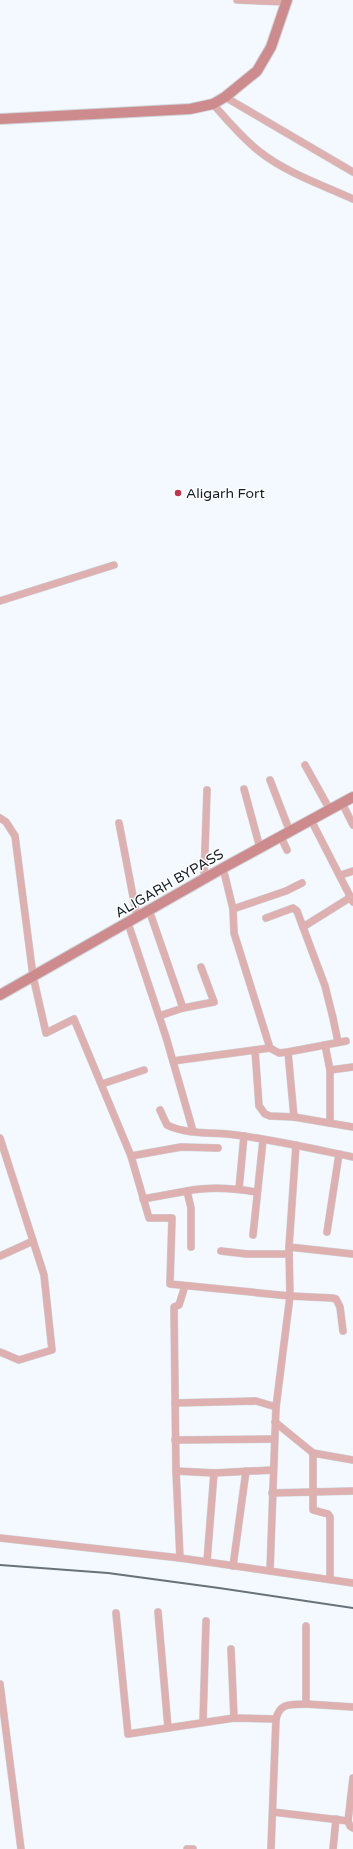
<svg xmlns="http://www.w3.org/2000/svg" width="353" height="1849" viewBox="0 0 353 1849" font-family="'Varela Round',sans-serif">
<rect width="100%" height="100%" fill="#f3f9fe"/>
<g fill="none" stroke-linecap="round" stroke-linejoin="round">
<!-- street casing -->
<g stroke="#cfd6db" stroke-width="8">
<g id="street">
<polyline points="237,0 287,2"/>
<polyline points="225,97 353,172"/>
<path d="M213,104c15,17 29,34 47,48 27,21 62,33 93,47"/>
<polyline points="0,601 114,565"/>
<polyline points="305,765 330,810"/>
<polyline points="270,780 290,832"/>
<polyline points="244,789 260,848"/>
<polyline points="342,803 353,825"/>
<polyline points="0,818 6,822 15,836 33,976 46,1033 74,1019 131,1156 149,1218 172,1218 170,1284 290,1296 332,1298 336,1299 340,1307 343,1331"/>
<polyline points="311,820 353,902"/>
<polyline points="119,823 137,917"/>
<polyline points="281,837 287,850"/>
<polyline points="223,868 233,909 234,933 270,1048 279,1053 288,1052 346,1041"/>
<polyline points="341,875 353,871"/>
<polyline points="204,879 207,790"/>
<polyline points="233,909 286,891 302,883"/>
<polyline points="149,910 183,1008"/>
<polyline points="266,918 293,908 297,911 325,986 333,1018 338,1042"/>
<polyline points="128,923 166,1037 193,1131"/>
<polyline points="303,927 351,897"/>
<polyline points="159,1016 183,1008 214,1002 201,967"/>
<polyline points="325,1045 330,1070 330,1123"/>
<polyline points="255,1050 259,1106 265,1114 270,1116 294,1117 353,1127"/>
<polyline points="288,1052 294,1117"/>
<polyline points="173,1061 270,1048"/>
<polyline points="330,1070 353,1067"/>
<polyline points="102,1084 144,1070"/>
<path d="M160,1110l7,15c20,10 47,7 69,10 39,5 78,14 117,22"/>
<polyline points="0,1138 44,1275 52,1350 19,1360 0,1352"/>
<polyline points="131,1156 181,1147 218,1148"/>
<polyline points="239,1189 244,1136"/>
<path d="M187,1191c24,-5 46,-3 69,1"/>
<polyline points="143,1199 187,1191 191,1208 191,1247"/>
<polyline points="327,1232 339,1154"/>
<polyline points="253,1235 263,1140"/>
<polyline points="289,1247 353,1254"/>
<polyline points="221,1251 247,1254 289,1254"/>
<polyline points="0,1256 33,1241"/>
<polyline points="175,1403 256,1401 276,1407"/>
<polyline points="275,1422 313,1453 353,1460"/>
<polyline points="175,1440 274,1439"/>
<polyline points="313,1453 313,1510 328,1514 330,1517 330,1579"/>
<polyline points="176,1471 214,1473 273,1470"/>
<polyline points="272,1493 353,1491"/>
<polyline points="0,1538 180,1558 176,1471 174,1307 179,1305 185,1286"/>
<polyline points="180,1558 353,1583"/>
<polyline points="207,1561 214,1473"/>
<polyline points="233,1566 246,1471"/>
<polyline points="270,1571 276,1407 290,1296 289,1247 296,1145"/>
<polyline points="158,1612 168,1728"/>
<path d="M116,1613l12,121 106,-16 42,1c4,-17 15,-14 30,-15"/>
<polyline points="306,1626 306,1704 353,1707"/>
<polyline points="231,1649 234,1718"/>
<polyline points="0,1684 21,1849"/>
<polyline points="203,1722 206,1621"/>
<polyline points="353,1778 348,1821 350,1826 353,1828"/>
<polyline points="273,1812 348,1821"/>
<polyline points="187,1849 193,1849"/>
<polyline points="271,1849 276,1719"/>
<polyline points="333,1849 336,1819"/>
</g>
</g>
<!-- secondary casing -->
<g stroke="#cfd6db" stroke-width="12">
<g id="secondary">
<polyline points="0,119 190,109 213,104 225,97 257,71 271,47 287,0"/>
<polyline points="0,995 223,868 353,797"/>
</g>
</g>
<!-- street -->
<use href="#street" stroke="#deb0b0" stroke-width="7"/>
<!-- secondary -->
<use href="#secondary" stroke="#ce8b8d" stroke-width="10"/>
<!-- rail -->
<polyline stroke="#697278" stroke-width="2" points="0,1565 108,1573 219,1588 353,1608"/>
</g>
<!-- markers -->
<circle fill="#c43349" stroke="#fff" stroke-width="1.5" cx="178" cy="493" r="4"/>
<g text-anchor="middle" stroke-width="3" stroke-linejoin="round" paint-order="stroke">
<!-- poi labels -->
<g font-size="14" fill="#131d25" stroke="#fff" text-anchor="start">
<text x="186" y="498">Aligarh Fort</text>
</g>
<!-- street labels -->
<g font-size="14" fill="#131d25" stroke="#fff">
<text transform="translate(169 883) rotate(-30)" y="5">ALIGARH BYPASS</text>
</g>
</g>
</svg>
